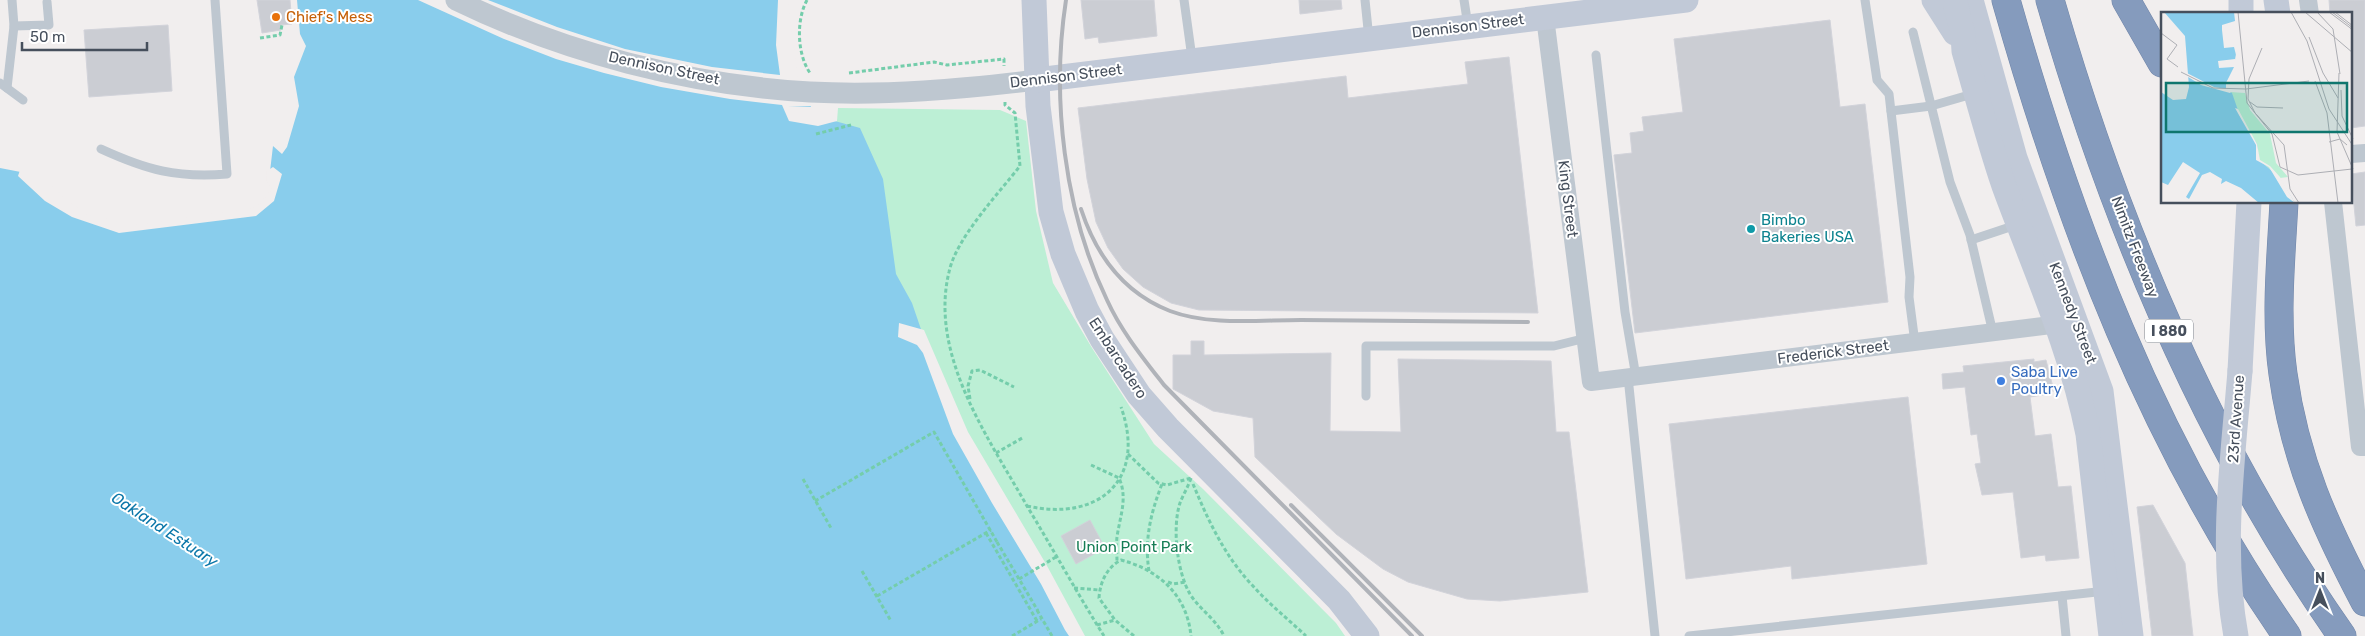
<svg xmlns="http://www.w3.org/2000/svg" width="2365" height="636" viewBox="0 0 2365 636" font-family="Rubik,sans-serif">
<rect width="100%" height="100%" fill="#f1eeee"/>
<!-- green -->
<polygon fill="#bcefd5" points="838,108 1000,110 1026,121 1036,211 1053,283 1092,348 1154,444 1203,489 1336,623 1345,636 1083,636 965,433 818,126 837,121"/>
<!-- water -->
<polygon fill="#89cdec" points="297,0 786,0 795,82 817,116 860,128 883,179 896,274 912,303 925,341 965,433 1083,636 0,636 0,168 31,174 59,198 87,217 135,227 258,209 275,189 269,180 273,146 282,154 287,147 299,106 294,77 306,46 300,34"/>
<!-- pier -->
<g fill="#f1eeee">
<polygon points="418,0 488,0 557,27 625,49 712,67 780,75 776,45 778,0 788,0 798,81 814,106 788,106 814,107 819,114 837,119 837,121 818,126 789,121 782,105 730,99 661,87 604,73 556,59 504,39"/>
<polygon points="273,167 282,174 274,201 256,216 119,233 72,217 45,201 18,176 20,170 32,172 57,189 61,196 88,215 135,225 257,207 272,189 266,180 267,171"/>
<polygon points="899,323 924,330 968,432 1046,564 1085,636 1069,636 1065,630 1041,584 992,503 953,434 923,353 917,345 898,337"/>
</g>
<!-- building -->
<g fill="#cbcdd3" stroke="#d2d3da">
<polygon points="257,0 290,0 292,24 281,25 281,30 262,33"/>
<polygon points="1081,0 1154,0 1157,36 1099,43 1098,37 1085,39"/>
<polygon points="1299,0 1341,0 1342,9 1300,14"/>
<polygon points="2329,0 2365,0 2365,126 2351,128 2351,14 2330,14"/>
<polygon points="1830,20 1840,107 1865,104 1888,302 1635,333 1614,155 1632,153 1630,133 1644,131 1642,117 1683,112 1674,39"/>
<polygon points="168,25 172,91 89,97 84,30"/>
<polygon points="1509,57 1538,313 1199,310 1171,303 1143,287 1123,269 1108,248 1096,222 1087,179 1078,108 1346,76 1348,98 1468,84 1465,62"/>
<polygon points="2365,172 2365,225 2356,226 2351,174"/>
<polygon points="1191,341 1204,341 1204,355 1331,353 1330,431 1401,432 1398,359 1551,361 1556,432 1569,432 1588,592 1500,601 1467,599 1408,582 1383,569 1336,534 1255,457 1253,418 1213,411 1173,389 1173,355 1191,355"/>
<polygon points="2034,359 2034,362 2046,360 2054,391 2049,391 2049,394 2030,397 2035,436 2051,434 2058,487 2071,486 2079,558 2046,561 2045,555 2021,558 2013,492 1982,495 1975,464 1981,463 1977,434 1971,435 1965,387 1943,389 1942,374 1964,372 1963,366"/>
<polygon points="1908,397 1927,564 1792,579 1791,566 1686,579 1669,424"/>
<polygon points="2153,505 2185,563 2193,636 2152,636 2137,507"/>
<polygon points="1090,520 1105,548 1076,564 1061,536"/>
</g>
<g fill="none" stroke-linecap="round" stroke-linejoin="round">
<!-- motorway casing -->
<g stroke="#7186a9" stroke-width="29">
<g id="motorway">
<path d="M2006,0c64,226 146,442 281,636"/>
<path d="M2050,0c65,225 157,444 292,636"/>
<polyline points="2126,0 2162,63"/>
<path d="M2284,202c-3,57 -9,115 -1,172 12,87 42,152 82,228"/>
</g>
</g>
<!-- path -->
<g stroke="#74cdab" stroke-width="3" stroke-dasharray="4 2.5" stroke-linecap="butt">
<path d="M807,0c-11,20 -10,54 3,73"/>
<polyline points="260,38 280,35 282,25"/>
<polyline points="849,73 934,62 947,65 1004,59 1004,66"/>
<path d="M1005,102v3l10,8 5,53c-21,27 -64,72 -71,106 -20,83 39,165 78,234 26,43 50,87 77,130"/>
<polyline points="816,134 851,125"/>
<polyline points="970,399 968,386 972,371 980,370 1014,387"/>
<polyline points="996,453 1024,437"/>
<polyline points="1128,454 1158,483 1167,485 1191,478"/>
<path d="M1091,465l28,13c9,20 1,38 -2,59 -1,8 0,17 0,25"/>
<path d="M1191,478c-3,9 -8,17 -11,25 -8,24 -3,69 10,91 10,16 26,25 34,42"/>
<polyline points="803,479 831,528"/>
<path d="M1193,484c15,36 32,73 60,102 16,18 35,33 53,50"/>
<polyline points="815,501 934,432 997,542"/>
<path d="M1027,506c72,16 120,-26 94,-99"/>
<polyline points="986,533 1037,621"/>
<polyline points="997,542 1038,611"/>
<polyline points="862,571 891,621"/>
<path d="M1149,571c-5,-31 2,-59 13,-87"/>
<polyline points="1019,579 1056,557"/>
<polyline points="1168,582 1173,584 1186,582"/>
<polyline points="1074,588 1099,590"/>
<polyline points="877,596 991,530"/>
<polyline points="1037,610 1052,636"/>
<polyline points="1097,625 1115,620"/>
<polyline points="1012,636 1041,619"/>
<path d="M1134,636l-19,-16 -16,-22c1,-16 8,-31 22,-38 38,10 66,35 70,76"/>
</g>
<!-- service -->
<g stroke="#bec7d0" stroke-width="9">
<polyline points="1184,0 1192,58"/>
<polyline points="1365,0 1369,39"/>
<polyline points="1464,0 1468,26"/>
<polyline points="1865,0 1877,80 1889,94 1910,277 1909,297 1915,343"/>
<polyline points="14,26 49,25 47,2"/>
<polyline points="1913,32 1950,182 1970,235 1993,333"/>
<polyline points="1596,55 1625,312 1636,377"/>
<polyline points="0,83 23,100"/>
<polyline points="7,88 14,26 12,0"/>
<polyline points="1891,111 1931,106 1976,93"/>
<path d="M101,149c46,21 75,29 126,25l-12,-174"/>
<polyline points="1971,240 2016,225"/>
<polyline points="1628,377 1655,636"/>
<polyline points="1366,396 1366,346 1554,346 1586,338"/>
<polyline points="2062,596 2066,636"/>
<polyline points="1689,636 2106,591"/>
</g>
<!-- minor -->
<g stroke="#bec7d0" stroke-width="18">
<polyline points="2308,0 2310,14"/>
<polyline points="1545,17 1591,382 2067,323"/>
<polyline points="2351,154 2365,153"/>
<polyline points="2333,202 2360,447 2365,447"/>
</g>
<!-- tertiary -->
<path stroke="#bec7d0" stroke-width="21" d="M456,0c109,53 233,85 354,92 76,4 152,-3 227,-12"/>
<!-- secondary -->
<g stroke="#c1c9d7" stroke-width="25">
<polyline points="1034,0 1038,106 1051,212 1063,254 1087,311 1102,339 1139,395 1168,428 1339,600 1367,636"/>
<polyline points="1934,0 1955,33"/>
<polyline points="1971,0 2015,158 2101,391 2131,636"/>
<polyline points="2276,0 2278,14"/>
<path d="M1956,6l7,29 1,16c13,45 25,91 40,135 30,82 67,162 84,248l23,202"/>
<polyline points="2241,14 2241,0"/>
<polyline points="1037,80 1686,0"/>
<polyline points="2240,371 2249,202"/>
</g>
<!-- motorway -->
<use href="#motorway" stroke="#859bbd" stroke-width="28"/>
<!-- rail -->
<g stroke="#b0b3b9" stroke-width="4">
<path d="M1066,0c-15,97 -2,211 41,300 14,31 36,58 57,85l248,251"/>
<path d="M1081,209c15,46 43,84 89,102 40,15 89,9 131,9 76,1 152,1 227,2"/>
<polyline points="1291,505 1422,636"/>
</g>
<!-- secondary-bridge -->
<path stroke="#c1c9d7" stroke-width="25" d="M2236,636c-16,-87 -3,-178 4,-265"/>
</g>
<!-- markers -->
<circle fill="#e8710a" stroke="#fff" stroke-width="2" cx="276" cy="17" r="5"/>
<circle fill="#0f9aa8" stroke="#fff" stroke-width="2" cx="1751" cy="229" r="5"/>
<circle fill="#3f7fe0" stroke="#fff" stroke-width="2" cx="2001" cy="381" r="5"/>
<g text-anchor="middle" stroke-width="4" stroke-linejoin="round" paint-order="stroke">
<!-- shield labels -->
<rect fill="#fff" stroke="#7e848d" stroke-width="1" x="2145" y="319.5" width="48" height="23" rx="4"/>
<g font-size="14" font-weight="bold" fill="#464f5c">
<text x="2169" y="336">I 880</text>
</g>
<!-- food labels -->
<g font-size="15" fill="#c56008" stroke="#fff" text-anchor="start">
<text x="286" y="22">Chief's Mess</text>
</g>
<!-- street labels -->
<g font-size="15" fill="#464f5c" stroke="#fff">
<text transform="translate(1468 26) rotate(-7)" y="5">Dennison Street</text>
<text transform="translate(664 68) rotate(12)" y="5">Dennison Street</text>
<text transform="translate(1066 76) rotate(-7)" y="5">Dennison Street</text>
<text transform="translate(1568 199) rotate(83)" y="5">King Street</text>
<text transform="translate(2135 247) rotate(69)" y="5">Nimitz Freeway</text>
<text transform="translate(2073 313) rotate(69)" y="5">Kennedy Street</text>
<text transform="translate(1833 352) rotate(-7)" y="5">Frederick Street</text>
<text transform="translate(1118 358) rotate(57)" y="5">Embarcadero</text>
<text transform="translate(2236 419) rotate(-86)" y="5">23rd Avenue</text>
</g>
<!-- culture labels -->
<g font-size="15" fill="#0d838f" stroke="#fff" text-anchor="start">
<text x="1761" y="225">Bimbo<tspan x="1761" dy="17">Bakeries USA</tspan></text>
</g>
<!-- shop labels -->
<g font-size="15" fill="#366cbe" stroke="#fff" text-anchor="start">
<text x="2011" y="377">Saba Live<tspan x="2011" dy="17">Poultry</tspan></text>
</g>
<!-- park labels -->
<g font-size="15" fill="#167d55" stroke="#fff">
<text x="1134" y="552">Union Point Park</text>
</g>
<!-- water labels -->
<g font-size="16" font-style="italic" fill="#0c77a9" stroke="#fff">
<text transform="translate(165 529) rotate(33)" y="6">Oakland Estuary</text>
</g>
</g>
<!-- overview -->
<g transform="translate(2161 12)">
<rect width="191" height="191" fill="#f1eeee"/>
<path d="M69,80l15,1 5,17 20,24 6,29 12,14 -8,1 -21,-18z" fill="#bcefd5"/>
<path d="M3,0h70l1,9 -13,4v5l2,18 10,-1 2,8 -1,14 -9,14 1,7 5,3 8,23 17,28 2,16 20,17 16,26h-36l-18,-15 -15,-7 -5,3 1,-5 -12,-7 -8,3 -13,24 -3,-2 14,-24 -17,-11 -15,23 -7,-3v-90l12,8 13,-1 3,-12 -4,-51z" fill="#89cdec"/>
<path d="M74,42l2,12 -4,10 -6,8v5l5,2 -2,2 -29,-8 -16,-10v-3l29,15 12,2v-6l8,-16 -15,1 -1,-7 17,-2zM74,96l3,1 19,35 3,16 10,6 10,11 15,26 -8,-6 -18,-30 -13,-7v-15z" fill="#f1eeee"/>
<path fill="none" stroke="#adaeb4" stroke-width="1" d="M77,0l9,91 25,31 8,33 18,8 54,-6M130,0l16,29 22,68 24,37M144,0l48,41M156,0l16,17 7,45M168,0l24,18M171,0l21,16M174,0l18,14M0,21l16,12 -10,14 11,8M148,25l14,36 15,25M101,36l-13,31 -1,20 7,14 29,32 6,44 9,14M20,60l32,16 33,1M178,61l-2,59 16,37M154,69l12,32 11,90M85,77l63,-8M180,78l1,26 11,23M89,90l7,5 26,1M168,130l11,-3 7,6"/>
<path fill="#0f766e" fill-opacity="0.15" stroke="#0f766e" stroke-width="2.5" d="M5,71h181v49h-181z"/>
<rect width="191" height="191" fill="none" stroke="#464f5c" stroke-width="2.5"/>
</g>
<!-- north arrow -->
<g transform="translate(2320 591)" stroke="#ffffff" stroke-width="4" paint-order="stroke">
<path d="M0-4L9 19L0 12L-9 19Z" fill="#464f5c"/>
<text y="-8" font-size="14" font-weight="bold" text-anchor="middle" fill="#464f5c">N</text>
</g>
<!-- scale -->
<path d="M22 42v8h125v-8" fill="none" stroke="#464f5c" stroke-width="2.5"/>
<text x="30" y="42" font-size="15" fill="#464f5c" stroke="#ffffff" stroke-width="4" paint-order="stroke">50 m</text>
</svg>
